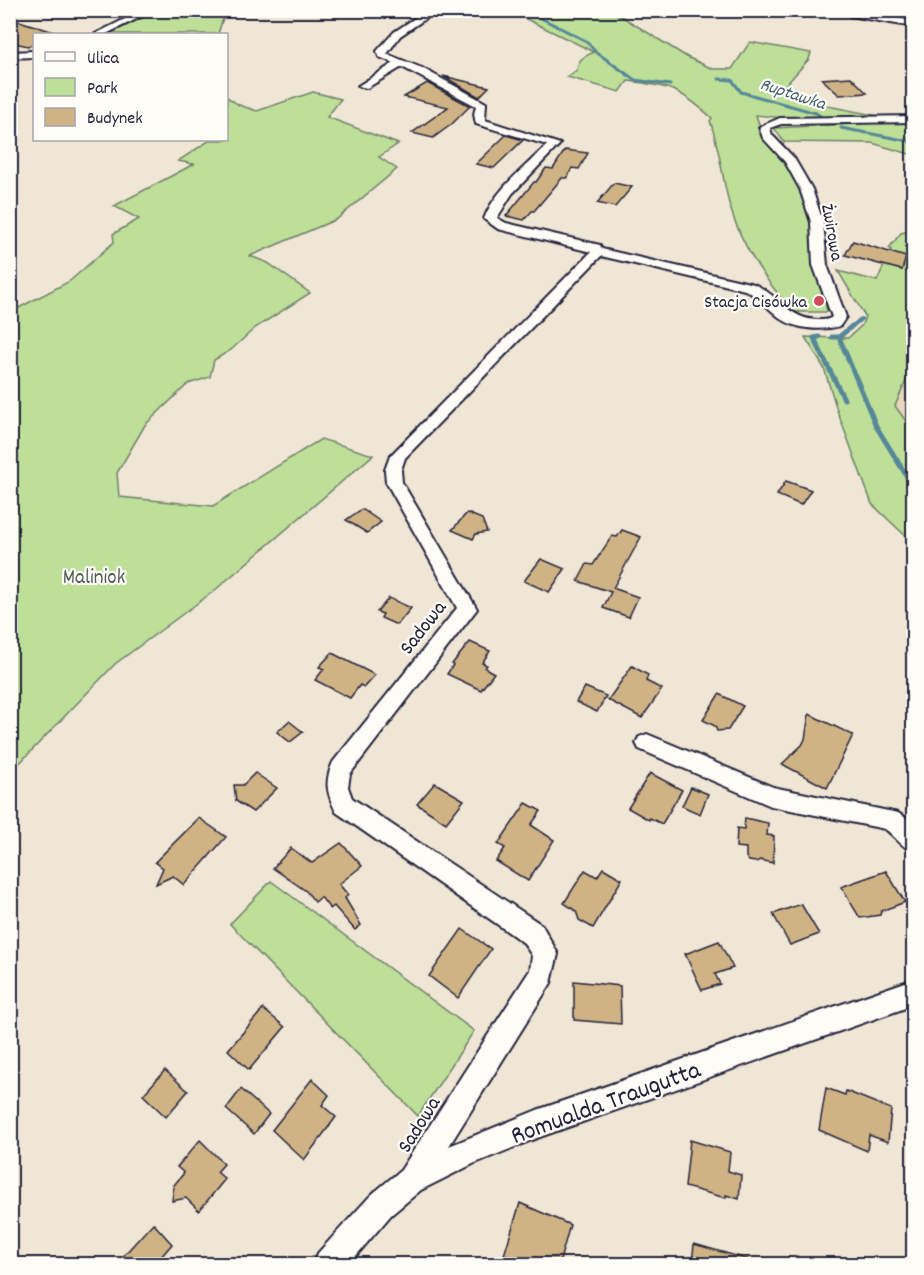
<svg xmlns="http://www.w3.org/2000/svg" width="924" height="1275" viewBox="0 0 924 1275" font-family="Dekko,sans-serif">
<rect width="100%" height="100%" fill="#f0e6d5"/>
<filter id="ink" filterUnits="userSpaceOnUse"><feTurbulence type="fractalNoise" baseFrequency=".0167" numOctaves="2"/><feDisplacementMap in="SourceGraphic" scale="12" xChannelSelector="R" yChannelSelector="G"/><feConvolveMatrix kernelMatrix="1 2 1 2 8 2 1 2 1" color-interpolation-filters="sRGB"/></filter>
<g filter="url(#ink)">
<!-- built -->
<polygon fill="#e6d7bd" points="913,365 913,431 895,406"/>
<!-- green -->
<g fill="#bddf98" stroke="#70806a" stroke-width="1.5">
<polygon points="161,10 230,10 230,11 222,21 218,34 110,34 144,17"/>
<path d="M496,11h117l74,46 26,12h19l18,-27 61,11 -2,6 -26,29 2,4 22,10 77,15 -81,3 -47,-5 6,18 30,37 16,32 19,110h-33c-28,-30 -52,-65 -64,-105 -8,-29 -10,-58 -20,-86l2,-3c-32,-29 -42,-32 -84,-37l-8,11 -53,-15 10,-7c1,-12 7,-13 17,-18l-72,-35z"/>
<polygon points="313,92 341,99 327,117 398,144 379,157 397,169 337,219 250,256 268,263 310,293 255,328 231,350 214,360 210,377 188,384 145,425 117,473 119,497 213,506 321,439 373,455 214,591 115,664 11,772 11,312 70,281 114,242 113,234 139,219 114,206 194,164 178,161 210,140 226,140 227,97 239,105 257,111"/>
<polygon points="913,121 913,155 872,143 784,142 774,128"/>
<polygon points="913,230 913,365 895,406 913,431 913,543 872,504 838,413 824,368 805,337 848,338 862,325 865,316 838,271 877,281 891,249 889,248 901,233"/>
<polygon points="271,881 474,1031 418,1116 230,924"/>
</g>
<g fill="none" stroke-linecap="round" stroke-linejoin="round">
<!-- stream-far2 -->
<g stroke="#578799" stroke-width="3">
<polyline points="525,10 586,41 596,52 635,80 670,85"/>
<polyline points="719,79 732,80 741,92 816,113 828,121"/>
<polyline points="841,128 914,142"/>
</g>
<!-- stream-far1 -->
<polyline stroke="#578799" stroke-width="4" points="850,328 861,319"/>
<!-- stream -->
<g stroke="#578799" stroke-width="5">
<polyline points="819,337 814,338 844,399"/>
<polyline points="832,337 839,337 852,326"/>
<polyline points="839,337 876,426 914,488"/>
</g>
</g>
<!-- building -->
<g fill="#d0b385" stroke="#22223b" stroke-width="1.5">
<polygon points="10,18 60,34 34,34 34,44 28,46 10,42"/>
<polygon points="443,76 489,87 479,97"/>
<polygon points="851,77 867,93 839,95 822,79"/>
<polygon points="427,83 470,106 452,124 433,138 412,133 448,107 404,97"/>
<polygon points="506,135 523,140 494,168 476,164"/>
<polygon points="565,150 588,153 579,169 572,168 567,178 562,178 534,211 532,211 524,220 506,216 534,182 536,182 546,168 553,169"/>
<polygon points="614,183 632,187 615,207 597,203"/>
<polygon points="853,241 906,257 902,270 845,255"/>
<polygon points="786,481 811,490 801,505 777,495"/>
<polygon points="362,509 381,522 367,533 346,520"/>
<polygon points="467,513 482,519 487,532 476,534 473,539 452,530"/>
<polygon points="622,530 641,537 613,588 638,597 629,617 603,608 611,592 578,581 587,564 593,565 612,536 617,537"/>
<polygon points="541,559 565,569 549,592 524,581"/>
<polygon points="389,598 411,608 397,625 381,618 383,614 377,612"/>
<polygon points="470,642 490,651 482,663 487,665 485,668 494,673 481,690 447,674 453,665 452,664"/>
<polygon points="332,653 375,675 364,687 360,685 350,698 315,680 324,669 319,667"/>
<polygon points="632,666 648,675 646,681 662,689 642,718 608,700"/>
<polygon points="585,687 606,696 597,712 576,702"/>
<polygon points="719,694 743,706 728,730 717,731 715,726 703,720"/>
<polygon points="809,714 853,735 827,788 782,764 802,745 805,739"/>
<polygon points="289,721 303,732 290,742 277,732"/>
<polygon points="255,773 277,788 253,812 236,801 234,785 243,785"/>
<polygon points="650,773 682,790 662,824 650,818 649,820 628,808"/>
<polygon points="435,783 464,800 446,823 417,804"/>
<polygon points="691,787 708,794 700,814 682,806"/>
<polygon points="526,803 541,811 531,825 554,840 528,881 496,861 505,848 498,844"/>
<polygon points="199,818 226,837 184,885 173,876 156,884 163,868 155,862"/>
<polygon points="745,818 768,823 767,835 774,836 773,863 760,860 756,862 749,861 746,857 746,848 736,847 737,828 744,829"/>
<polygon points="341,843 362,866 339,884 348,895 345,898 361,925 355,930 334,906 330,909 321,897 315,902 306,891 273,868 291,848 312,863"/>
<polygon points="603,868 622,879 593,928 579,920 576,911 564,903 585,870 597,877"/>
<polygon points="886,871 905,902 881,911 880,915 860,918 841,887"/>
<polygon points="801,904 819,934 790,945 773,914"/>
<polygon points="462,929 491,949 458,998 429,976"/>
<polygon points="719,941 733,968 715,974 720,984 702,990 685,954"/>
<polygon points="574,981 620,986 621,1024 574,1020"/>
<polygon points="263,1009 285,1027 249,1070 228,1050"/>
<polygon points="165,1070 188,1091 166,1117 143,1095"/>
<polygon points="312,1079 329,1095 322,1105 336,1117 304,1160 272,1130"/>
<polygon points="826,1088 845,1095 846,1091 891,1109 888,1142 869,1135 867,1151 819,1130"/>
<polygon points="241,1089 269,1114 254,1134 226,1109"/>
<polygon points="200,1140 224,1164 217,1172 225,1179 199,1211 186,1198 172,1201 174,1185 184,1173 177,1167"/>
<polygon points="690,1140 730,1152 728,1171 741,1175 739,1199 726,1195 726,1198 685,1187"/>
<polygon points="520,1203 570,1225 559,1264 524,1264 504,1255"/>
<polygon points="153,1223 172,1244 155,1264 116,1264"/>
<polygon points="694,1244 750,1260 749,1264 692,1264"/>
</g>
<g fill="none" stroke-linecap="round" stroke-linejoin="round">
<!-- street casing -->
<g stroke="#22223b" stroke-width="4">
<g id="street">
<polygon points="143,10 155,10 106,34 95,34"/>
<path d="M427,10h11l-38,26 -13,18 35,14 64,35 -1,17 75,24 -48,50 -15,24 9,5 94,22 2,4 152,35c25,11 35,36 65,36 5,0 9,0 13,-3l-19,-52 -2,-43 -11,-33 -15,-27 -22,-24 -4,-11 21,-9 134,-2v6l-133,2 -11,4 2,7 22,23 18,31 11,33 4,43 19,52 -6,9c-19,5 -45,4 -61,-9 -12,-9 -20,-20 -34,-27l-144,-34 -196,202 -4,12 1,12 75,127 -127,165 -2,13 4,11 190,127 16,29 -7,29 -102,163 88,-36 377,-131v26l-377,133 -64,26 -52,26 -30,25 -42,49h-35l4,-11 53,-58 30,-25 129,-200 2,-14 -8,-13 -188,-131c-9,-19 -12,-30 -3,-50l124,-154 -71,-126 -1,-12 5,-14 201,-204 -93,-23 -14,-10c11,-30 42,-52 63,-74l-71,-21 -2,-10 2,-8 -74,-39 -35,21 -9,-2 36,-23 -15,-6 -2,-6 17,-19z"/>
<polygon points="853,11 914,21 914,27 850,16 850,12"/>
<polygon points="34,51 34,57 10,58 10,52"/>
<path d="M647,734l126,53 125,26 16,10v29c-12,-4 -19,-16 -29,-23l-114,-23 -132,-57 -3,-6 3,-6z"/>
</g>
</g>
<!-- secondary casing -->
<g stroke="#22223b" stroke-width="5">
<polygon id="secondary" points="904,10 914,10 914,16"/>
</g>
<!-- street -->
<use href="#street" fill="#fdfcf7" fill-rule="evenodd"/>
<!-- secondary -->
<use href="#secondary" fill="#fdfcf7" fill-rule="evenodd"/>
</g>
</g>
<!-- markers -->
<circle fill="#d1495b" stroke="#fdfcf7" stroke-width="2" cx="819" cy="301" r="6"/>
<g text-anchor="middle" stroke-width="4.5" stroke-linejoin="round" paint-order="stroke">
<!-- far-water labels -->
<g font-size="18" font-style="italic" fill="#415d72" stroke="#fdfcf7">
<text transform="translate(793 93) rotate(18)" y="6">Ruptawka</text>
</g>
<!-- far-street labels -->
<g font-size="18" fill="#22223b" stroke="#fdfcf7">
<text transform="translate(833 232) rotate(80)" y="6">Żwirowa</text>
</g>
<!-- far-poi labels -->
<g font-size="18" fill="#22223b" stroke="#fdfcf7" text-anchor="end">
<text x="807" y="307">Stacja Cisówka</text>
</g>
<!-- park labels -->
<g font-size="21" fill="#505b57" stroke="#fdfcf7">
<text x="94" y="583">Maliniok</text>
</g>
<!-- street labels -->
<g font-size="21" fill="#22223b" stroke="#fdfcf7">
<text transform="translate(422 627) rotate(-52)" y="7">Sadowa</text>
<text transform="translate(418 1124) rotate(-58)" y="7">Sadowa</text>
</g>
<!-- near-street labels -->
<g font-size="26" fill="#22223b" stroke="#fdfcf7">
<text transform="translate(605 1101) rotate(-20)" y="9">Romualda Traugutta</text>
</g>
</g>
<!-- margin -->
<rect width="924" height="1275" fill="none" stroke="#fdfcf7" stroke-width="36"/>
<rect x="18" y="18" width="888" height="1239" fill="none" stroke="#22223b" stroke-width="2" filter="url(#ink)"/>
<!-- legend -->
<rect x="33" y="33" width="195" height="108" fill="#fdfcf7" stroke="#a5a5ac" stroke-width="1.5"/>
<rect x="45" y="52" width="30" height="9" fill="#fdfcf7" stroke="#a5a5ac" stroke-width="1.5"/>
<text x="87" y="63" font-size="18" fill="#22223b">Ulica</text>
<rect x="45" y="78" width="30" height="18" fill="#bddf98" stroke="#a5a5ac" stroke-width="1.5"/>
<text x="87" y="93" font-size="18" fill="#22223b">Park</text>
<rect x="45" y="108" width="30" height="18" fill="#d0b385" stroke="#a5a5ac" stroke-width="1.5"/>
<text x="87" y="123" font-size="18" fill="#22223b">Budynek</text>
</svg>
